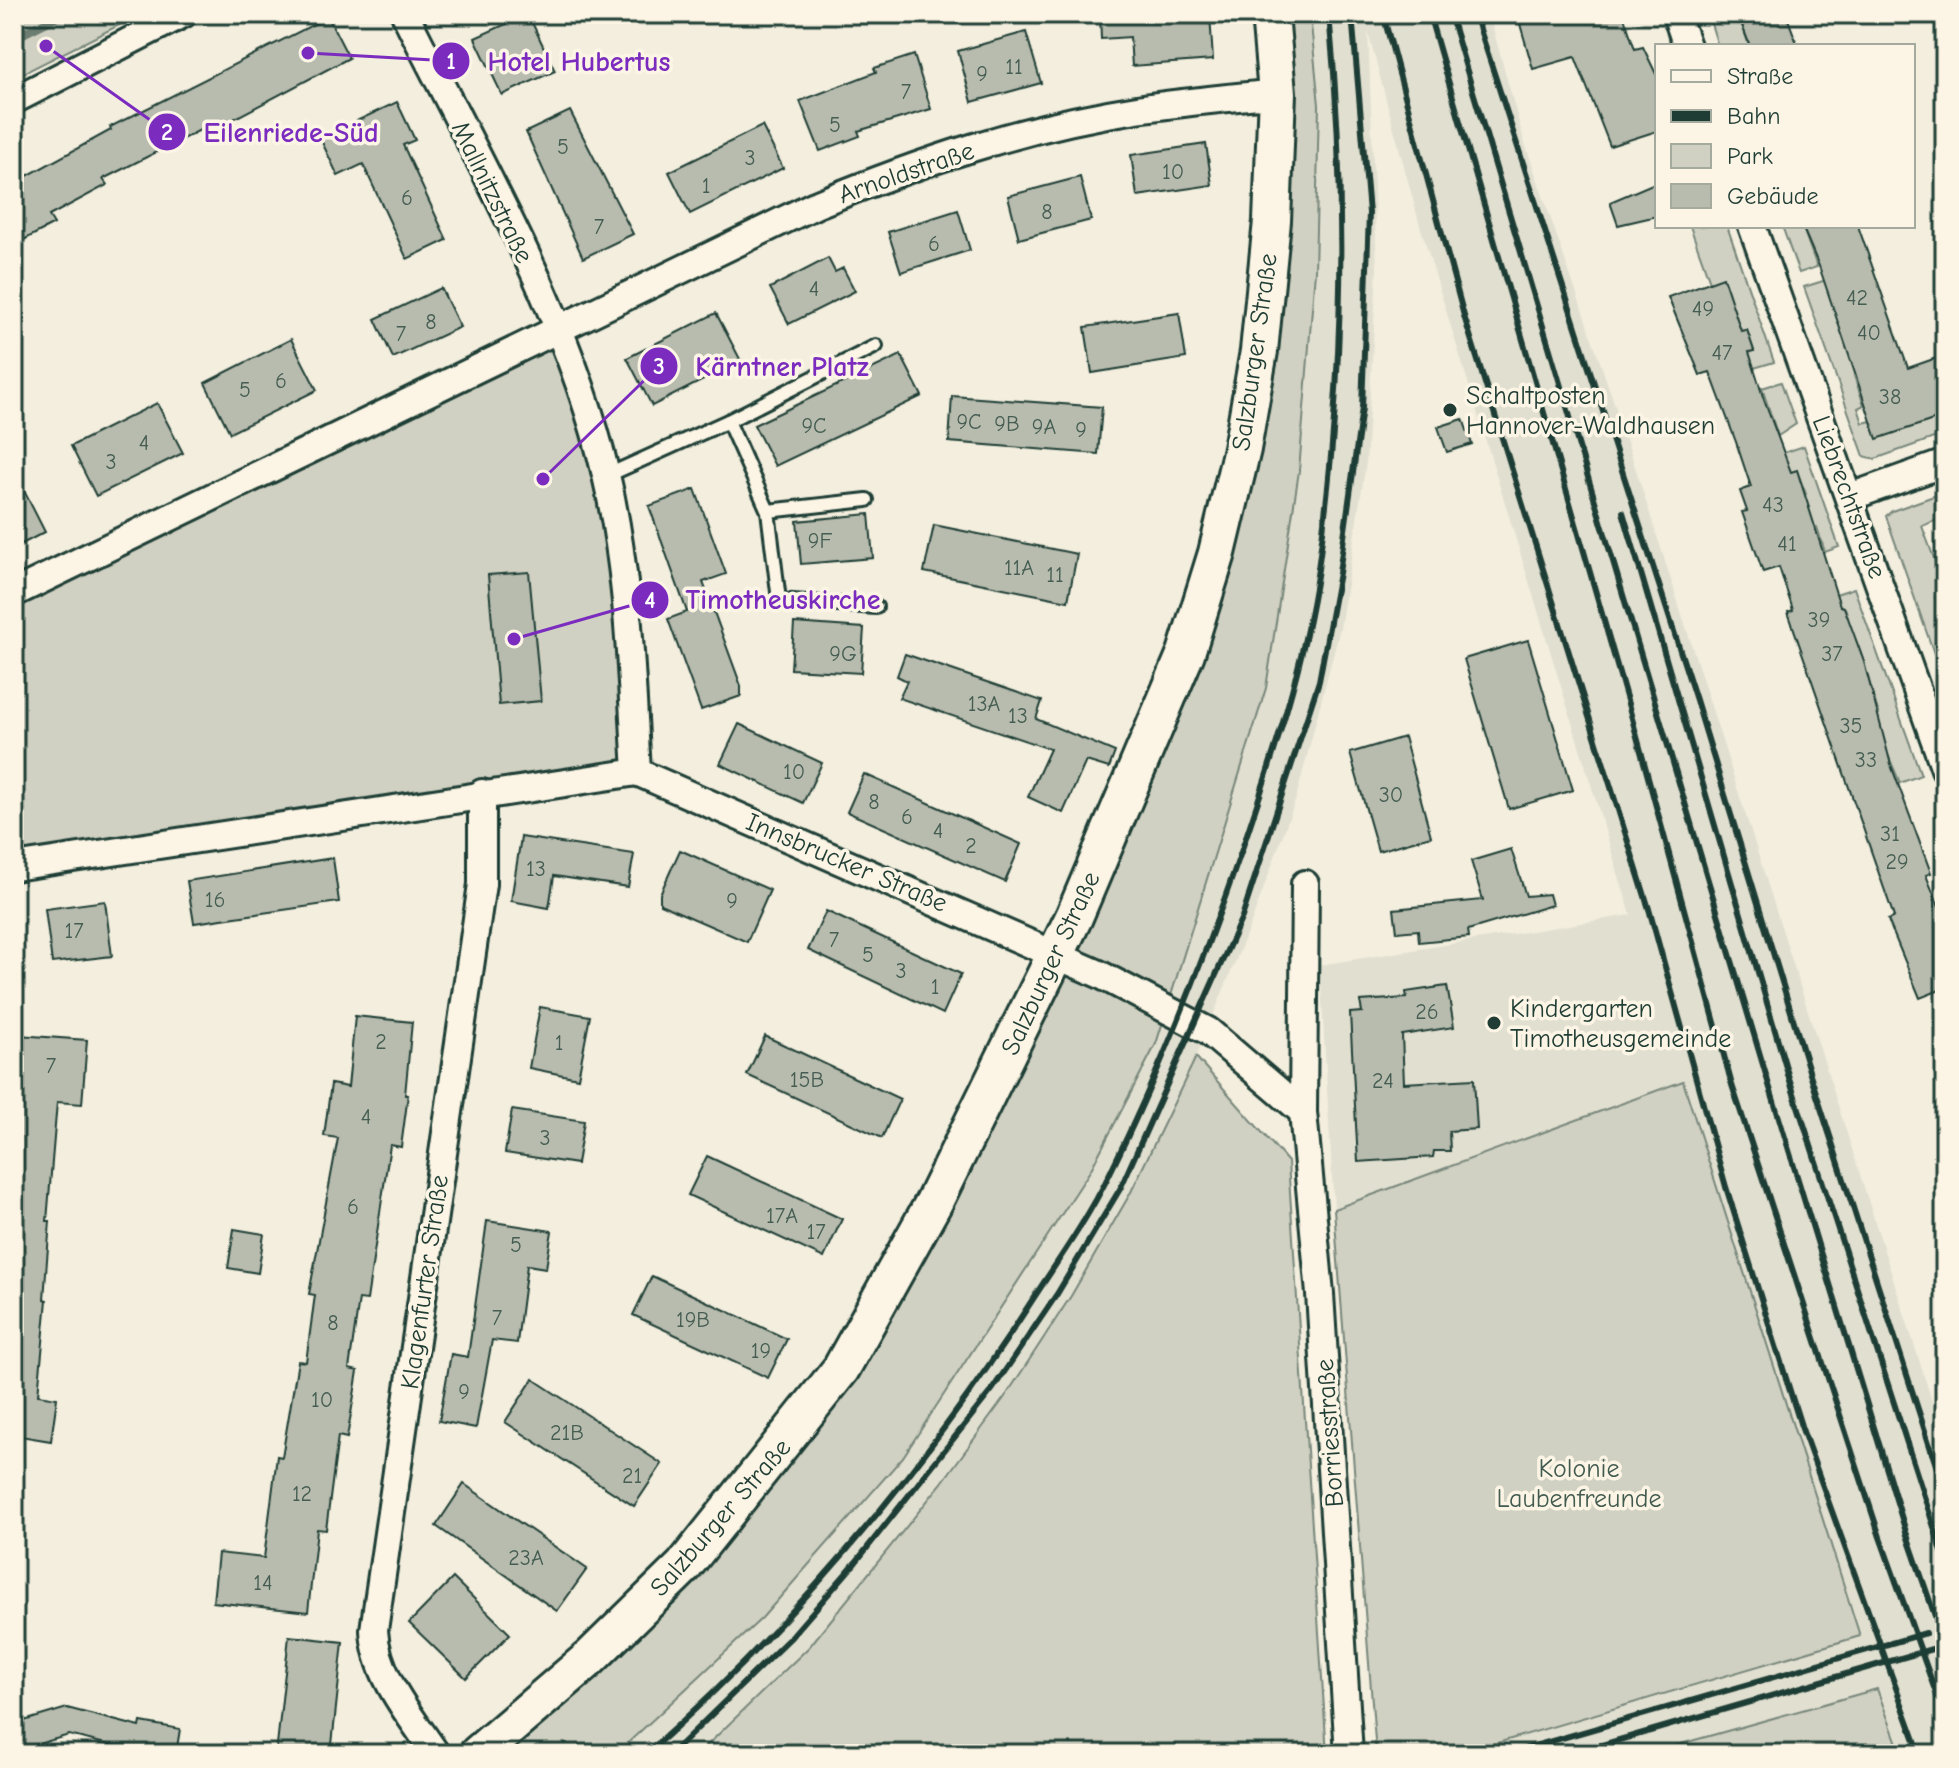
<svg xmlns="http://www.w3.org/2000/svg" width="1959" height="1768" viewBox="0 0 1959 1768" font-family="'Comic Neue',sans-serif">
<rect width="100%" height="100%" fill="#f3eede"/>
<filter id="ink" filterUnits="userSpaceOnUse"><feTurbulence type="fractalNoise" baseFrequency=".0125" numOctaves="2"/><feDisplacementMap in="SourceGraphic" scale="16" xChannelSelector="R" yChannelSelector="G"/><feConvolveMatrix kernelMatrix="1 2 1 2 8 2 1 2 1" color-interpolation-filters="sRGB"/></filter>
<g filter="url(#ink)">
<!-- built -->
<polygon fill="#e1dfd0" points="1310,14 1489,14 1524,141 1621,423 1945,1442 1945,1754 1901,1754 1876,1689 1645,1754 1460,1754 1859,1636 1683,1081 1334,1209 1320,965 1631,915 1419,222 1368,32 1377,270 1366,462 1340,628 1296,798 1251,923 1196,1057 1130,1194 1071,1296 1007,1394 941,1484 809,1647 698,1754 616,1754 762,1618 903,1457 1090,1171 1156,1044 1266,688 1299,471 1315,271 1319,105"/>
<!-- green -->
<g fill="#d0d1c2" stroke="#78877b" stroke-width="2">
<polygon points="14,14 141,14 14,78"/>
<polygon points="1270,14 1310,14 1319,105 1315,271 1299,471 1266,688 1156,1044 1090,1171 903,1457 762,1618 616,1754 478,1754 766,1466 1057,954 1242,449"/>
<polygon points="1708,14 1773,14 1742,25 1749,46 1718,46"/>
<polygon points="1690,226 1727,226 1774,362 1754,368 1749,353 1754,350 1747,330 1741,331 1723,278 1710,282"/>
<polygon points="1782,226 1802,226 1817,267 1799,273"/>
<polygon points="1839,276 1857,374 1854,376 1864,405 1858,408 1863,423 1871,421 1877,438 1945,416 1945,434 1875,459 1864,456 1804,287"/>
<polygon points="560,328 590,418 637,772 14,867 14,593"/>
<polygon points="1781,382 1796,424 1778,436 1762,388"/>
<polygon points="1804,446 1839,547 1825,552 1817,527 1810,528 1798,497 1806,494 1797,471 1791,473 1783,453"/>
<polygon points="1945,492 1945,507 1942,509 1945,517 1922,526 1945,588 1945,593 1935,597 1940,613 1936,615 1941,630 1945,628 1945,685 1886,516 1892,511"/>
<path d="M1854,588l67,187 -21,8 -28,-66 7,-3c-8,-22 -20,-80 -34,-92l3,-5 -3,-9 -5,-2 -4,-12z"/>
<polygon points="1196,1057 1288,1162 1327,1754 698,1754 809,1647 941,1484 1007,1394 1071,1296 1130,1194"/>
<polygon points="1683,1081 1860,1636 1460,1754 1376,1754 1334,1209"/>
<polygon points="1877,1689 1901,1754 1645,1754"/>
</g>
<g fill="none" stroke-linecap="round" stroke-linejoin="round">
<!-- stream -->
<polyline stroke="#6c7d72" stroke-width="9" points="14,38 62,14"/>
</g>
<!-- building -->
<g fill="#b8bcae" stroke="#1f3d34" stroke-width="2">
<polygon points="528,14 555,71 502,95 475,38"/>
<polygon points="1100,14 1130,14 1130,21 1210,15 1213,60 1132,66 1130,37 1101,39"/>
<polygon points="1553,14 1623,14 1635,49 1643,47 1657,76 1657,131 1610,146 1575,57 1533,69 1520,24"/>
<polygon points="1773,14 1786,14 1798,46 1750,46 1742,25"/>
<polygon points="328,17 349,58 207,133 204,128 103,179 107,185 49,216 54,224 14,245 14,183 111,130 110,127"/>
<polygon points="1026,32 1041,83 972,102 958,51"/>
<polygon points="914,55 931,109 858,131 860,136 820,151 800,101 876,72 874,68"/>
<polygon points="397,102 415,140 403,145 447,240 407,259 363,164 338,176 320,138"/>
<polygon points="570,111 633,234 583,258 526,132"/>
<polygon points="762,126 783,168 690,214 669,172"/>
<polygon points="1206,144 1212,185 1137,196 1131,155"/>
<polygon points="1080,177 1091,220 1019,239 1008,196"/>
<polygon points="1657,182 1657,216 1618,225 1610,202"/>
<polygon points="958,210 970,250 901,272 888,232"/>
<polygon points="1802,226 1858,226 1908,368 1945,355 1945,416 1877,439 1819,266"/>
<polygon points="828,258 835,272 843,268 855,291 789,324 770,288"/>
<polygon points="1723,277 1741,331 1747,330 1754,351 1749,352 1764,400 1791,472 1797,470 1840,606 1844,607 1864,662 1891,765 1931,873 1926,875 1945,922 1945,988 1920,998 1888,920 1894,917 1788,612 1793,610 1779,567 1763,572 1742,512 1747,511 1740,491 1751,487 1736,442 1710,372 1700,375 1668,297"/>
<polygon points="441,288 460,327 393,358 375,319"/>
<polygon points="716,313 741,361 652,406 627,358"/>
<polygon points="1179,313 1186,358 1092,373 1085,327"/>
<polygon points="291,339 317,390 230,433 205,383"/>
<polygon points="901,355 922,396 775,466 754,425"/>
<polygon points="952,396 1102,407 1098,454 949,442"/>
<polygon points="157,403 183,453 96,496 71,446"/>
<polygon points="1463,419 1472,444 1447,452 1438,427"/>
<polygon points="14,471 45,532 14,548"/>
<polygon points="695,489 726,574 703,582 741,686 741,696 701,710 668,619 687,612 649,506"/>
<polygon points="869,514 873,558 801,564 797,521"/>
<polygon points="934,525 1077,554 1068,601 924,572"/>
<polygon points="529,572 541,701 499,705 488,575"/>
<polygon points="794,623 864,628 861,673 791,669"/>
<polygon points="1528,640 1573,790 1509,809 1464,659"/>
<polygon points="905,654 1042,701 1036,719 1115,752 1109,768 1086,761 1063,813 1028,797 1050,749 899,698 907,681 897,676"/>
<polygon points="739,724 822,763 803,803 720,764"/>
<polygon points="1404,737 1431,836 1378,851 1350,753"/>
<polygon points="864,774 1021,844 1005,882 847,812"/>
<polygon points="521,837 634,854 628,887 554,876 549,908 511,901"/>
<polygon points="1511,849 1526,896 1549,894 1552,905 1468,930 1469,937 1419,942 1418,930 1397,932 1394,909 1483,900 1471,861"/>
<polygon points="680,850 770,890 747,942 660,904 660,894"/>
<polygon points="333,858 339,902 194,923 187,881"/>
<polygon points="105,901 112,956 52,963 45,909"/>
<polygon points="826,911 961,974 943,1014 808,950"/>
<polygon points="1447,986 1454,1027 1402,1035 1404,1083 1474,1079 1477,1129 1449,1131 1450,1151 1434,1151 1433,1157 1358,1162 1350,1013 1362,1012 1360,1001 1407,998 1406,992"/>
<polygon points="540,1007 590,1016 578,1078 529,1068"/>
<polygon points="355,1016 412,1022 405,1095 408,1095 401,1147 390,1145 367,1300 359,1299 349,1369 358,1371 347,1438 338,1436 326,1530 317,1529 308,1612 213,1602 218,1553 264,1558 277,1456 282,1457 298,1361 306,1362 315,1295 309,1294 338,1138 324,1136 331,1084 348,1087"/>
<polygon points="18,1035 87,1040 82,1104 57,1102 47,1221 50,1221 44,1299 47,1300 38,1395 57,1398 51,1441 14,1435 14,1091"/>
<polygon points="765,1036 900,1099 882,1138 747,1075"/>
<polygon points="512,1110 584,1121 577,1164 505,1153"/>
<polygon points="707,1156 842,1219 824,1258 688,1195"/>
<polygon points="487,1221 552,1231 546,1268 527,1265 517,1343 492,1340 476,1428 439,1421 451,1354 468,1357"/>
<polygon points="234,1229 264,1234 258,1273 228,1268"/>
<polygon points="652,1276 787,1339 768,1378 633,1315"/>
<polygon points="533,1379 662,1464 634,1506 505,1422"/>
<polygon points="464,1484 587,1569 557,1611 436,1526"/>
<polygon points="453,1578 510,1634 466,1678 409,1623"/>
<polygon points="289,1636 343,1642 331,1754 276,1754"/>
<polygon points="67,1708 140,1727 141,1722 180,1729 176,1754 146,1754 69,1735 18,1750 14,1724"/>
</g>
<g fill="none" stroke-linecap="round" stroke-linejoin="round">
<!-- lane casing -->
<g stroke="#1f3d34" stroke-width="18">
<g id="lane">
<polyline points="728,421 876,346"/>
<polyline points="606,476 728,421 768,511 779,600 876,607"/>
<polyline points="768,511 867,500"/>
</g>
</g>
<!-- street casing -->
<g stroke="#1f3d34" stroke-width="32">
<g id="street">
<polyline points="1676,14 1687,46"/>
<polyline points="14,100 183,14"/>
<polyline points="1752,226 1945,769"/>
<polyline points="1850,497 1945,463"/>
<path d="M14,593l801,-388c103,-42 210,-79 322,-96 46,-7 93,-11 140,-16"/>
<polyline points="637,772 1099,974 1208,1031 1303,1112"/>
<path d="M14,867l623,-95c-6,-99 -8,-200 -31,-297 -37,-161 -128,-313 -201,-461"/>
<polyline points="1305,884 1303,1112 1320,1294 1349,1754"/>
<path d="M436,1754c-25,-38 -60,-77 -62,-124l108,-746v-91"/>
</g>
</g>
<!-- secondary casing -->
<g stroke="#1f3d34" stroke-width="42">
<polyline id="secondary" points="478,1754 590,1658 684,1566 841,1369 934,1202 1074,917 1186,653 1217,553 1242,449 1259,351 1272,221 1277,93 1270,14"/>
</g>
<!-- lane -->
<use href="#lane" stroke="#fcf5e5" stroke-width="12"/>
<!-- street -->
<use href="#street" stroke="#fcf5e5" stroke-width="26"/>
<!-- secondary -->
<use href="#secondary" stroke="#fcf5e5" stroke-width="36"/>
<!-- rail -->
<g stroke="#1f3d34" stroke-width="6">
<polyline points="1383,14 1464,316 1649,909 1726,1187 1801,1426 1920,1754"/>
<polyline points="1429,14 1630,711 1732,1085 1880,1537 1945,1718"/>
<polyline points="1450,14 1769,1085 1906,1532 1945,1645"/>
<polyline points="1475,14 1696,700 1810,1074 1945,1493"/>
<polyline points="1623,512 1789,1078 1945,1561"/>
<path d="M646,1754c149,-131 278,-286 385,-452 26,-40 56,-82 77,-125 52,-105 95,-215 133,-325 31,-92 63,-186 77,-283 26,-185 29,-369 11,-555"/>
<polyline points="671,1754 791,1637 856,1562 992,1390 1057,1294 1120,1189 1242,917 1319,681 1339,573 1362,408 1369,213 1352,14"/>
<polyline points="1507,1754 1926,1633"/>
<polyline points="1571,1754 1932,1649"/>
</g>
</g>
</g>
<!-- markers -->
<g fill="#1f3d34" stroke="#fcf5e5" stroke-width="3">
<circle cx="1450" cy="410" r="8"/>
<circle cx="1494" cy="1023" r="8"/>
</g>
<g text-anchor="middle" stroke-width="7" stroke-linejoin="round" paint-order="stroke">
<!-- number labels -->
<g font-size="22" fill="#455d52">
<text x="1014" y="74">11</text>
<text x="982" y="81">9</text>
<text x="906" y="99">7</text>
<text x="835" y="132">5</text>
<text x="563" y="154">5</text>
<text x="750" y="165">3</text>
<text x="1173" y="179">10</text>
<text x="706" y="193">1</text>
<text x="407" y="205">6</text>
<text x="1047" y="219">8</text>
<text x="599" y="234">7</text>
<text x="934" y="251">6</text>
<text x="814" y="296">4</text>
<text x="1857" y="305">42</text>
<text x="1703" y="316">49</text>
<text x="431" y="329">8</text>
<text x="1869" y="340">40</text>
<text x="401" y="341">7</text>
<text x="1722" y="360">47</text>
<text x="281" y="388">6</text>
<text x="245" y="397">5</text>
<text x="1890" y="404">38</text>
<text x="969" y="429">9C</text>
<text x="1007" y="431">9B</text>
<text x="814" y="433">9C</text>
<text x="1044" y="434">9A</text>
<text x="1081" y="437">9</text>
<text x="144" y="450">4</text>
<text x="111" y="469">3</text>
<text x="1773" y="512">43</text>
<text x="820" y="548">9F</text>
<text x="1787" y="551">41</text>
<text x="1019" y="575">11A</text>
<text x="1055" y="582">11</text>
<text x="1819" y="627">39</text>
<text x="843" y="661">9G</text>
<text x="1832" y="661">37</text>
<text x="984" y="711">13A</text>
<text x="1018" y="723">13</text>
<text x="1851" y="733">35</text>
<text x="1866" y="767">33</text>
<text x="794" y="779">10</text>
<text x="1391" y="802">30</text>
<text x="874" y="809">8</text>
<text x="907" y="824">6</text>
<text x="938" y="838">4</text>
<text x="1890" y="841">31</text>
<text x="971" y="853">2</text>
<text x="1897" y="869">29</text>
<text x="536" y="876">13</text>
<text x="215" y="907">16</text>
<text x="732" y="908">9</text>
<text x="74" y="938">17</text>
<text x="834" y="947">7</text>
<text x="868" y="962">5</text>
<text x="901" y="978">3</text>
<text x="935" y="994">1</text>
<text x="1427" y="1019">26</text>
<text x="381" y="1049">2</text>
<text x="559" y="1050">1</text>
<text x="51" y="1073">7</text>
<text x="807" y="1087">15B</text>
<text x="1383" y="1088">24</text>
<text x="366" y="1124">4</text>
<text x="545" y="1145">3</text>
<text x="353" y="1214">6</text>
<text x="782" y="1223">17A</text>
<text x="816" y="1239">17</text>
<text x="516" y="1252">5</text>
<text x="497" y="1325">7</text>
<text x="693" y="1327">19B</text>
<text x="333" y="1330">8</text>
<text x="761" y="1358">19</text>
<text x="464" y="1399">9</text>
<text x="322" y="1407">10</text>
<text x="567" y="1440">21B</text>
<text x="632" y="1483">21</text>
<text x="302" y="1501">12</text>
<text x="526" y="1565">23A</text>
<text x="263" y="1590">14</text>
</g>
<!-- street labels -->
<g font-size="26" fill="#1f3d34" stroke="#fcf5e5">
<text transform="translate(906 172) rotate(-19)" y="9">Arnoldstraße</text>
<text transform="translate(493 192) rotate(64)" y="9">Mallnitzstraße</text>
<text transform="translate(1254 352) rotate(-82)" y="9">Salzburger Straße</text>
<text transform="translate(1850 497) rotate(70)" y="9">Liebrechtstraße</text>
<text transform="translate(847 862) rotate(23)" y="9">Innsbrucker Straße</text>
<text transform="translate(1050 963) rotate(-65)" y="9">Salzburger Straße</text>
<text transform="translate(424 1282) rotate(-82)" y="9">Klagenfurter Straße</text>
<text transform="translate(1329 1433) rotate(-94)" y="9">Borriesstraße</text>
<text transform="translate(720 1517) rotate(-49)" y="9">Salzburger Straße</text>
</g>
<!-- poi labels -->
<g font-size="26" fill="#1f3d34" stroke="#fcf5e5" text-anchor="start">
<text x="1466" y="404">Schaltposten<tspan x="1466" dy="30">Hannover-Waldhausen</tspan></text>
<text x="1510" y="1017">Kindergarten<tspan x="1510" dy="30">Timotheusgemeinde</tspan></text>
</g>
<!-- park labels -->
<g font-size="26" fill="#425b50" stroke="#fcf5e5">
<text x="1579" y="1477">Kolonie<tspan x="1579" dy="30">Laubenfreunde</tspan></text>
</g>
</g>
<!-- callouts -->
<path fill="none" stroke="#7b2cbf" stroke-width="3" d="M308 53L451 61M46 46L167 132M543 479L659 366M514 639L650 600"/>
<g fill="#7b2cbf" stroke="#fcf5e5" stroke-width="3">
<circle cx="308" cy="53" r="8"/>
<circle cx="46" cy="46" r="8"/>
<circle cx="543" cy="479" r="8"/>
<circle cx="514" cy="639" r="8"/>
<circle cx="451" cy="61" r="20"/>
<circle cx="167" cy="132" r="20"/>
<circle cx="659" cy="366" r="20"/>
<circle cx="650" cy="600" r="20"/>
</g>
<g font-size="24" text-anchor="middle" font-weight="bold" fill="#fff">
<text x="451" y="69">1</text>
<text x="167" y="140">2</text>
<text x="659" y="374">3</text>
<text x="650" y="608">4</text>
</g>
<g font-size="28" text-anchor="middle" font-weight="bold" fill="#7b2cbf" stroke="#fcf5e5" stroke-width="7" stroke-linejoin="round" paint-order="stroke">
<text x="579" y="71">Hotel Hubertus</text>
<text x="291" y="142">Eilenriede-Süd</text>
<text x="782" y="376">Kärntner Platz</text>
<text x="783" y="609">Timotheuskirche</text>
</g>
<!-- margin -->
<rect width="1959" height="1768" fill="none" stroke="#fcf5e5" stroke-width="48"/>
<rect x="24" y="24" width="1911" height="1720" fill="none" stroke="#1f3d34" stroke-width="3" filter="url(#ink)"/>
<!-- legend -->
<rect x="1655" y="44" width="260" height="184" fill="#fcf5e5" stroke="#a4ab9e" stroke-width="2"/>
<rect x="1671" y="70" width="40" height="12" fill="#fcf5e5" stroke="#a4ab9e" stroke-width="2"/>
<text x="1727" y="84" font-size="24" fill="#1f3d34">Straße</text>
<rect x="1671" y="110" width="40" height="12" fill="#1f3d34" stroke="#a4ab9e" stroke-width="2"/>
<text x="1727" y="124" font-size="24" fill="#1f3d34">Bahn</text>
<rect x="1671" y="144" width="40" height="24" fill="#d0d1c2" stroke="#a4ab9e" stroke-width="2"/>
<text x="1727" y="164" font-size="24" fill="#1f3d34">Park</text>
<rect x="1671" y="184" width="40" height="24" fill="#b8bcae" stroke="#a4ab9e" stroke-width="2"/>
<text x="1727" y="204" font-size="24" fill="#1f3d34">Gebäude</text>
</svg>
